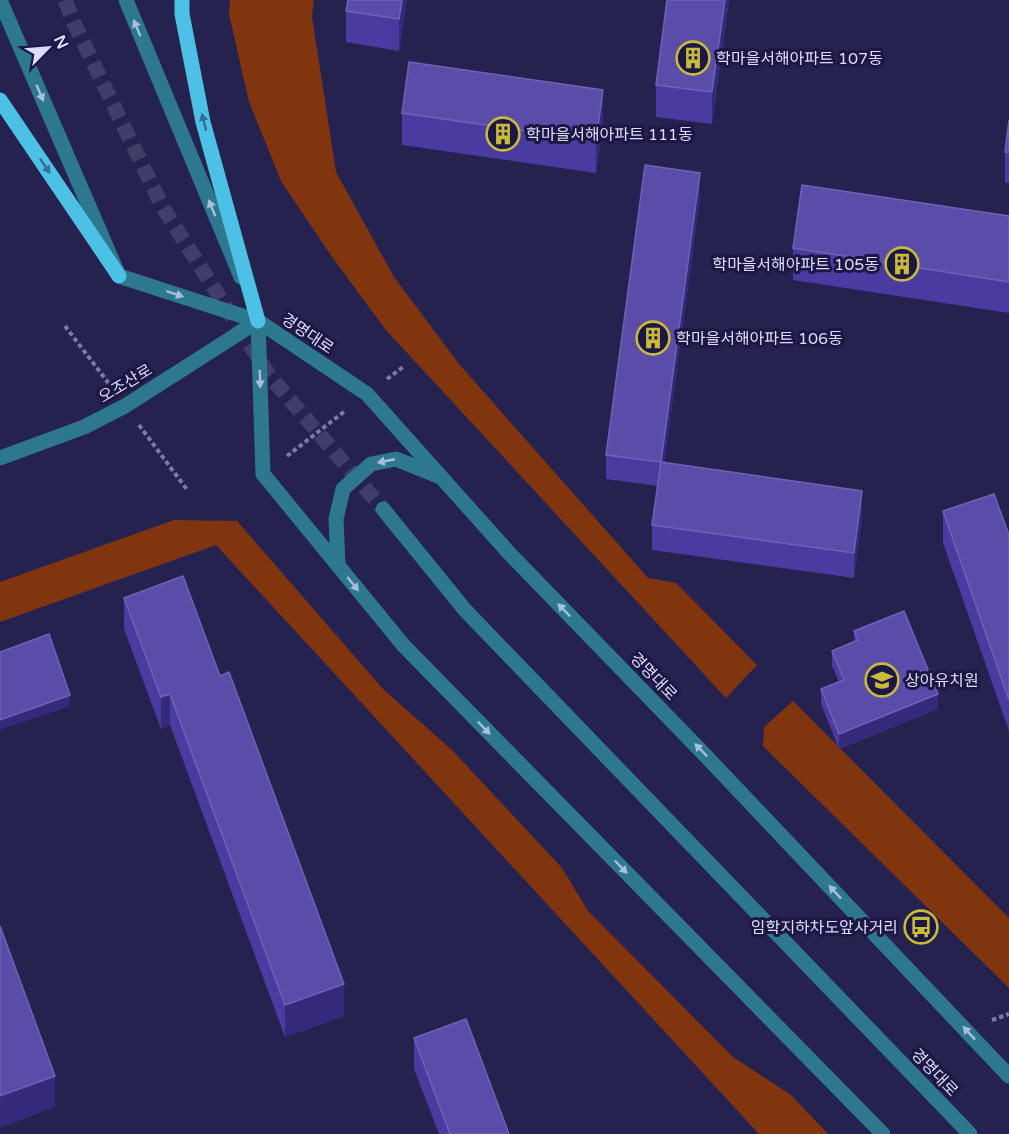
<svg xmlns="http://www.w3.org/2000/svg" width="1009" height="1134" viewBox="0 0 1009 1134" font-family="'Varela Round','Noto Sans KR',sans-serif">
<rect width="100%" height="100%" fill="#25224f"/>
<!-- green -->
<g fill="#80350f">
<polygon points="230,0 314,0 312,17 336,172 394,277 459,364 648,578 676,583 757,665 726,698 385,329 330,254 281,181 249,102 229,14"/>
<polygon points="174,520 237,521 383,689 453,751 562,868 588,911 733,1057 791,1095 828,1134 759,1134 216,545 0,622 0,582"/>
<polygon points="793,701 1009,918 1009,988 763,746 764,727"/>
</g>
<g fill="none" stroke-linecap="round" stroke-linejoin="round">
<!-- minor-tunnel -->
<polyline stroke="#403e69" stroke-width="15" stroke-dasharray="15 8" stroke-linecap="butt" points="65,0 75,25 162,206 269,375 383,509"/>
<!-- path -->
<g stroke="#7b7aa0" stroke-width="4" stroke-dasharray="4.5 3" stroke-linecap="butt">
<polyline points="65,326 110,385"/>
<polyline points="387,379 403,367"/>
<polyline points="139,425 188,491"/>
<polyline points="287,456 345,411"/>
<polyline points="992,1020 1009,1014"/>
</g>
<!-- minor -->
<g stroke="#2d778f" stroke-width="15">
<polyline points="0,0 119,276 258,321 367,394 509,553 703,753 1009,1076"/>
<polyline points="126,0 241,277"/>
<polyline points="255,313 258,321 263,474 404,646 883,1134"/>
<polyline points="0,458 84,427 125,406 258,321"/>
<polyline points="383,509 465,610 970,1134"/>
<polyline points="338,565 336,519 343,489 371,464 396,459 438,476"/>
</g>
<!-- major -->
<g stroke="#4dc0e6" stroke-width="15">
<polyline points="182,0 182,14 203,122 258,321"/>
<polyline points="0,100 119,276"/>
</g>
</g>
<!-- wall -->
<g fill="#4b3aa0">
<polygon points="407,0 399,51 346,42 346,11"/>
<polygon points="729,0 712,124 656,117 656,85"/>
<polygon points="402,113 603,122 596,173 402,145"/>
<polygon points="1009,120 1009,183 1005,183 1005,152"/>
<polygon points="700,198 664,463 862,515 854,578 652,550 652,525 658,486 606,479 606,455"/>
<polygon points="1009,216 1009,313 793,280 793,248"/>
<polygon points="943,511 1009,535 1009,731 943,543"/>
<polygon points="124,598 344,1016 285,1037 170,725 161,729 124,629"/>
<polygon points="854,631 938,709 839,749 821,704 821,689 839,682 832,666 832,651 854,642"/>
<polygon points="414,1038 509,1134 439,1134 414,1069"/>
</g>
<!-- shaded-wall -->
<g fill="#35297b">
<polygon points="402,0 407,0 399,51 399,19"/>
<polygon points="725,0 729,0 712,124 712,92"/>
<polygon points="603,90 603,122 596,173 596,141"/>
<polygon points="700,173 700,198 661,487 661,462"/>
<polygon points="862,491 862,515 854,578 854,553"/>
<polygon points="170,694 170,725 161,729 161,697"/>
<polygon points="938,694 938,709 839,749 839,734"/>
<polygon points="70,695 70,706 0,730 0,720"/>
<polygon points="344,984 344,1016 285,1037 285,1005"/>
<polygon points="55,1076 55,1107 0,1128 0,1096"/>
</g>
<!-- building -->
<g fill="#5b4caa" stroke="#6f62b6" stroke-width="1.5">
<polygon points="348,0 402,0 399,19 346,11"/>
<polygon points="667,0 725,0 712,92 656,85"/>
<polygon points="409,62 603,90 596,141 402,113"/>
<polygon points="1009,120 1009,152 1005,152"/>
<polygon points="645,165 700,173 661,462 606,455"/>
<polygon points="802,185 1009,216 1009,282 793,248"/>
<polygon points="661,462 862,491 854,553 652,525"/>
<polygon points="994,494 1009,535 1009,700 943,511"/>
<polygon points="183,576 220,676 229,672 344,984 285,1005 170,694 161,697 124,598"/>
<polygon points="904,611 938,694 839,734 821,689 844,680 832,651 858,640 854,631"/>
<polygon points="49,634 70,695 0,720 0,652"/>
<polygon points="0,926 55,1076 0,1096"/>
<polygon points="466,1019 509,1134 450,1134 414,1038"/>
</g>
<!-- one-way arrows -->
<defs><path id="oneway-solid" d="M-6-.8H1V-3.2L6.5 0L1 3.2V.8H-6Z" transform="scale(1.5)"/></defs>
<g fill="#a8bedb">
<use href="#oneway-solid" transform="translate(137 28) rotate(-113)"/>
<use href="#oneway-solid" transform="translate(40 93) rotate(67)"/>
<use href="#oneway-solid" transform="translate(212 208) rotate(-112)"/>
<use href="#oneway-solid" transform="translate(175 294) rotate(18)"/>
<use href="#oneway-solid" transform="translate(260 379) rotate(88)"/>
<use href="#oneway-solid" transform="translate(386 461) rotate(169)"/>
<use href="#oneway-solid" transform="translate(353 584) rotate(51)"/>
<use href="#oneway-solid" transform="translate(564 610) rotate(-134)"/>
<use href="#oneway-solid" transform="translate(484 728) rotate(46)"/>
<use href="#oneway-solid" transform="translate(701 750) rotate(-134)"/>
<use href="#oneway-solid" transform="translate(621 867) rotate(46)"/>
<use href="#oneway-solid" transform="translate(835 892) rotate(-133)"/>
<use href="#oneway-solid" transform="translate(969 1033) rotate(-133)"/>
</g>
<g fill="#346c95">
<use href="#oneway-solid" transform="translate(204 122) rotate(-104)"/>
<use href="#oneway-solid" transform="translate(45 166) rotate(56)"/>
</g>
<!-- icons -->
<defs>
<g id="building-ring" transform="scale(1.725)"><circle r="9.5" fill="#1c1744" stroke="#c8bb3b" stroke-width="1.5"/><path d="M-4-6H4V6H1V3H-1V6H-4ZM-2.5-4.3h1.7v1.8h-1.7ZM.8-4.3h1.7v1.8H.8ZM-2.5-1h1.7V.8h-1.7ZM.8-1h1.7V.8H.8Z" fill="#c8bb3b"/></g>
<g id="school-ring" transform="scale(1.725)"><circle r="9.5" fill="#1c1744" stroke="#c8bb3b" stroke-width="1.5"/><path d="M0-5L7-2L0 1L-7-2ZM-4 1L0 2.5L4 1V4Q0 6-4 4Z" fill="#c8bb3b"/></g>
<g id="bus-ring" transform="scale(1.725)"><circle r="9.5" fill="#1c1744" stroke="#c8bb3b" stroke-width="1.5"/><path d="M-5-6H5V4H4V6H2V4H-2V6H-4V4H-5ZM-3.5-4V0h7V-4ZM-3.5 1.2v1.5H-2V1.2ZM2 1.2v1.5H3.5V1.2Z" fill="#c8bb3b"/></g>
</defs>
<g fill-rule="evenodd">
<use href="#building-ring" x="693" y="58"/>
<use href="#building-ring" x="503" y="134"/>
<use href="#building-ring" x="902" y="264"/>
<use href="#building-ring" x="653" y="338"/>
<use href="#school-ring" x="882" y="680"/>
<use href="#bus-ring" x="921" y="927"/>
</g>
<g text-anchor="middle" stroke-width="6" stroke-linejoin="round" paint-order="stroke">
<!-- poi labels -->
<g font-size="16" fill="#dcddfb" stroke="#1c1744" text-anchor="start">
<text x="716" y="64">학마을서해아파트 107동</text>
<text x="526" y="140">학마을서해아파트 111동</text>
<text x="879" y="270" text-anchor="end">학마을서해아파트 105동</text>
<text x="676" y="344">학마을서해아파트 106동</text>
<text x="905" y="686">상아유치원</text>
<text x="898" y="933" text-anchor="end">임학지하차도앞사거리</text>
</g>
<!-- street labels -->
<g font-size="16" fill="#dcddfb" stroke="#1c1744">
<text transform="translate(308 333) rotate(34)" y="6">경명대로</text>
<text transform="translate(125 383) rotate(-31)" y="6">오조산로</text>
<text transform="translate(654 676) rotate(46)" y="6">경명대로</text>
<text transform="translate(935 1072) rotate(46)" y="6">경명대로</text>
</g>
</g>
<!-- north arrow -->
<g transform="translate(48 48) rotate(65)" stroke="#1c1744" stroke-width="4.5" paint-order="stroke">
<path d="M0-4.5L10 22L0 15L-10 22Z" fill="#dcddfb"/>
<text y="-9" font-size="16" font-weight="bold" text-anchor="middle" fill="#dcddfb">N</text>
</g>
</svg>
